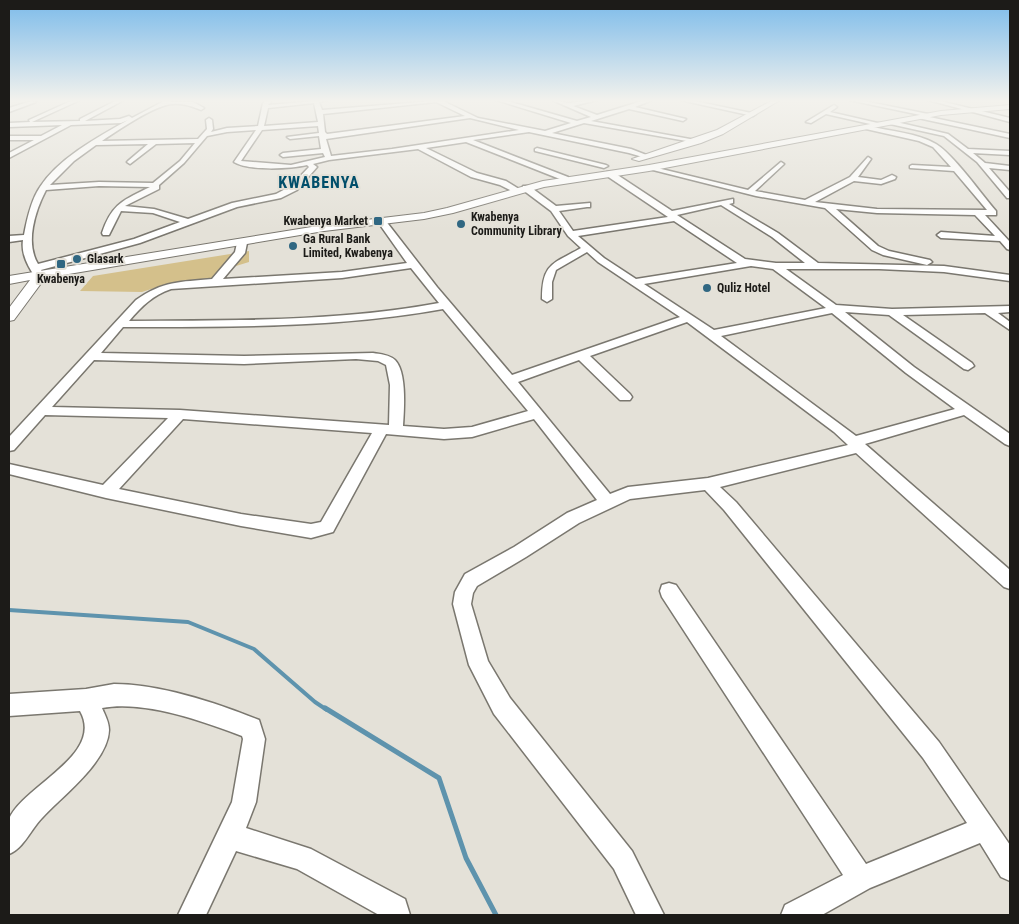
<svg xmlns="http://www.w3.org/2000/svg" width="1019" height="924" viewBox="0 0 1019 924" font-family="'Roboto Condensed',sans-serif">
<rect width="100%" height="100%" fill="#e4e1d8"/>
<!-- green -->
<polygon fill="#d4c08b" points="249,251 249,262 223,270 214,278 167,284 142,292 80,291 93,276"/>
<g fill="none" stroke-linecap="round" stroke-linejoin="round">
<!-- stream-far1 -->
<polyline stroke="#5e93ad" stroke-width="4" points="9,610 188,622 254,649 315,702 327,710"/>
<!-- stream -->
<polyline stroke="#5e93ad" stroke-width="5" points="325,708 439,778 466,858 496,915"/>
<!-- minor casing -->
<g stroke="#7a776f" stroke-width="3">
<g id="minor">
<path d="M73,100h7l-48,22 48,-1v-2l37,-19h7l-39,21 35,-2 9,-3 3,2 34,-18h6l-1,2h22l11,6 -3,2c-11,-5 -25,-9 -38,-4 -18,6 -45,24 -61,35l96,-2 9,-10 -1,-9 3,-2 3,2 1,9 -2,3 16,-4 31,-2 5,-23 4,-3h6l-5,5 59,-5 -8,2 3,8 123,-10 -2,1 35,17 67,13 26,-8 -75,-23h8l73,21 14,-4 -39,-17 16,3 29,-3 -24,6 24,9 48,-15h7l-17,7 51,12 -3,2 -54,-12 -38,12 110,20 -3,2 -114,-20 -32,10 79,16 18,7 -3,2 -17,-5 -100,-21 -56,8 95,37 1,2 -4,2 -99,-39 -40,6 51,25 29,8 13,8 1,2 -4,2 -16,-8 -29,-8 -53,-28 -89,11 -16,4 4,3 -20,23 -16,8 -44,9 -97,36 -99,27 3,5 -5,3 -4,-1c-7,-11 -14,-23 -12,-37l-14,2v-6l15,-1c3,-16 7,-35 16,-48 19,-29 58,-50 88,-67l-7,3 -50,2 -62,33v-5l25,-13h-25v-4h32l21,-11 -53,2v-4l21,-1 -1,-2zM436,102l29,14 -138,18 -2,-2 -2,-18zM314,103l4,19 -54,4 4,-18zM470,118l49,12 -127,19 -61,7 -5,-17zM318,126l1,7 -32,4 3,2 29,-3 2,13 -38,4 -3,2 3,2 40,-4 2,4 -34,8 -50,-4 21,-31zM256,130l-22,32c14,9 56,7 73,3l2,2 -18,19 -15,8 -44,9 -44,16 -34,-10 -29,-3 34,-17v-4l25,-22 23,-27 20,-4zM195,143l-15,18 -27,22 -54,-1 -49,3 24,-24 22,-16 52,-1 -20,17 -1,1 3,2 26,-20zM99,186l51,1c-26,13 -38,16 -48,46l1,2h6l12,-24 32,2 27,9 -46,17 -96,25c-13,-21 -3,-53 8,-74z"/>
<polygon points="680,100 690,100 756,114 753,116"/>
<polygon points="849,100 859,100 933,115 930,117"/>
<polygon points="928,100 936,100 1010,118 1010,122"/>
<polygon points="31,101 36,102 9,112 9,108"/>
<polygon points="834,105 837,107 830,112 882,124 879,126 826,114 811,123 806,122"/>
<polygon points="920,115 1010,134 1010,138 918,118"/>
<polygon points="892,121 948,134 968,149 1010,151 1010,155 973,153 985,163 1010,166 1010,170 989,168 1010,192 1010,198 1007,198 977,162 944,136 890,124"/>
<path d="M868,126c22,5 49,7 68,18 17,10 46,51 60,67v4h-11l25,27v8l-3,-1 -7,-8 -59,-3 -4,-3 4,-3 54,4 -20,-21 -98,-2 -41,-4 42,37 11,5 41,9 2,2 -5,3 -44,-10 -11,-5 -47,-42 -69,-12 -111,-28 4,-2 99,24 33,-28 3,2 -1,1 -28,26 50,9 45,-23 18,-20 3,2 -13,18 23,3 11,-5 4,2 -1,2 -14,5 -27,-3 -39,21 62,7 110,1 -33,-39 -44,-3v-2l2,-1 39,2 -18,-20 -14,-6 -53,-12z"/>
<polygon points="537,148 606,165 608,166 604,168 535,151 535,149"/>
<path d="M607,172h6l59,39 61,-12v4l-4,1 49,29 40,30 126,3 66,9v6l-66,-9 -65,-3h-93l50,36 56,4 118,-3v6l-12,1 12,9v8l-25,-17 -82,2 69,48 2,3 -6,4 -4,-1 -75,-54 -44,-3 69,55 96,67v12l-5,-2 -41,-29 -99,29 145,126v19l-6,-2 -148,-134 -136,34 16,15 203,240 71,103v36l-9,-4 -21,-34 -110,45 -48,27h-41l4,-10 58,-30 -181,-278 -2,-6 2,-6 7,-2 7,2 190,279 101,-41 -44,-65 -199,-248 -19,-20 -75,9 -51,24 -53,34 -49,29 -4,7 -2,11 17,57 22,37 122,153 32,64h-28l-22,-46 -120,-155 -25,-49 -16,-61 2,-12 10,-18 49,-27 53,-34 30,-13 -63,-81 -62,18 -28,2 -58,-5 -53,98 -22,6 -70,-12 -135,-28 -97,-24v-10l94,21 65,-67 -123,-3 -31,35 -5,1v-14l127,-137c27,-19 44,-18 76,-21l23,-27 2,-9 5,-3 5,3 -2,10 -22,26 119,-7 65,-9 -29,-41 7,-2 52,67 75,88 168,-58 -82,-55 -11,-10 -31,18 -4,12v17l-5,3 -5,-3c0,-36 11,-35 39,-51l-13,-12 -17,-25 -28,-21v-4h6l27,20 34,-3v4h-3l-28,4 14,20 95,-14 -61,-41zM721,205l51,32 33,26h-29l-31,-4 -68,-44zM674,221l63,42 -101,16 -32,-21 -26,-22zM751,266l22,3 53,39 -112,22 -70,-46zM411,268l28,35c-103,19 -206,17 -310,18 13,-15 24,-26 42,-32l171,-11zM443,309l85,102 -56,16 -28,2 -41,-3c1,-16 4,-54 -8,-66 -5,-5 -15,-6 -22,-7l-129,3 -143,-3 22,-26c108,0 214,1 320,-18zM832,313l74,60 49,36 -99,27 -135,-100zM687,322l147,110 14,13 -140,33 -80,9 -18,7 -92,-112 61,-22 41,40h10l2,-3 -2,-3 -40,-38zM356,359l22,2 8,4 4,20 -1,40 -209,-15 -128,-3 42,-47 150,4zM183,419l189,14 -51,89 -10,2 -70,-10 -122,-25z"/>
<path d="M114,684c45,0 103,19 145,36l6,19 -9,63 -10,26 65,21 94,50 5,16h-31l-82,-46 -61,-18 -30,64h-28l54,-113 11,-63 -1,-3c-40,-15 -98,-36 -140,-28 3,7 7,14 7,22 -1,32 -47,66 -67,88 -11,11 -18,30 -33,36 0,-10 -3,-26 0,-35 15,-34 96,-64 71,-108l-71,5v-22l77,-5z"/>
</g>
</g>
<!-- major casing -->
<g stroke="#7a776f" stroke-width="2">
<g id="major">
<polygon points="773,100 780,100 723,134 701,143 639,161 632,159 717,130"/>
<polygon points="1010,105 1010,109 941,115 649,171 544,187 453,213 424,219 324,231 45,278 14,320 9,321 9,308 30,280 9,284 9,276 324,225 424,213 447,208 543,181 649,165 941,111"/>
</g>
</g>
<!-- minor -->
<use href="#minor" fill="#fff" fill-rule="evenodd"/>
<!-- major -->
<use href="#major" fill="#fff" fill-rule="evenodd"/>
</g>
<!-- sky -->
<linearGradient id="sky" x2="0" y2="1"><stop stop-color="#7cbbea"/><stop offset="0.44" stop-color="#f3f2ed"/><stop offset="1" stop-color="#f3f2ed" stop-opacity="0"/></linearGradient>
<rect width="1019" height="229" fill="url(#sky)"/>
<!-- markers -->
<g fill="#306782" stroke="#e4e1d8" stroke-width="2">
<rect x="373" y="216" width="10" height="10" rx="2.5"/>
<circle cx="461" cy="224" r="5"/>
<circle cx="293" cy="246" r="5"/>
<circle cx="77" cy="259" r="5"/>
<rect x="56" y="259" width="10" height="10" rx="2.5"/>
<circle cx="707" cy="288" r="5"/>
</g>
<g text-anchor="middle" stroke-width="4" stroke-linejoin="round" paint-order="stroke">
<!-- far-poi labels -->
<g font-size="12" font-weight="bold" fill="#1c1b18" stroke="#e4e1d8" text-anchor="start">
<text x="471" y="221">Kwabenya<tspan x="471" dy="14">Community Library</tspan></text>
<text x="368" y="225" text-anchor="end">Kwabenya Market</text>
<text x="303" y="243">Ga Rural Bank<tspan x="303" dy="14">Limited, Kwabenya</tspan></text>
<text x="87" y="263">Glasark</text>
<text x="61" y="283" text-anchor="middle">Kwabenya</text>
<text x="717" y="292">Quliz Hotel</text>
</g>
<!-- far-district labels -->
<g font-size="16" font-weight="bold" letter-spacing="1" fill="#014e6a" stroke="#e4e1d8">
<text x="319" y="188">KWABENYA</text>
</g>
</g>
<!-- border -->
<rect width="1019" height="924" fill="none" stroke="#1c1b18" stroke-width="20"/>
</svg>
